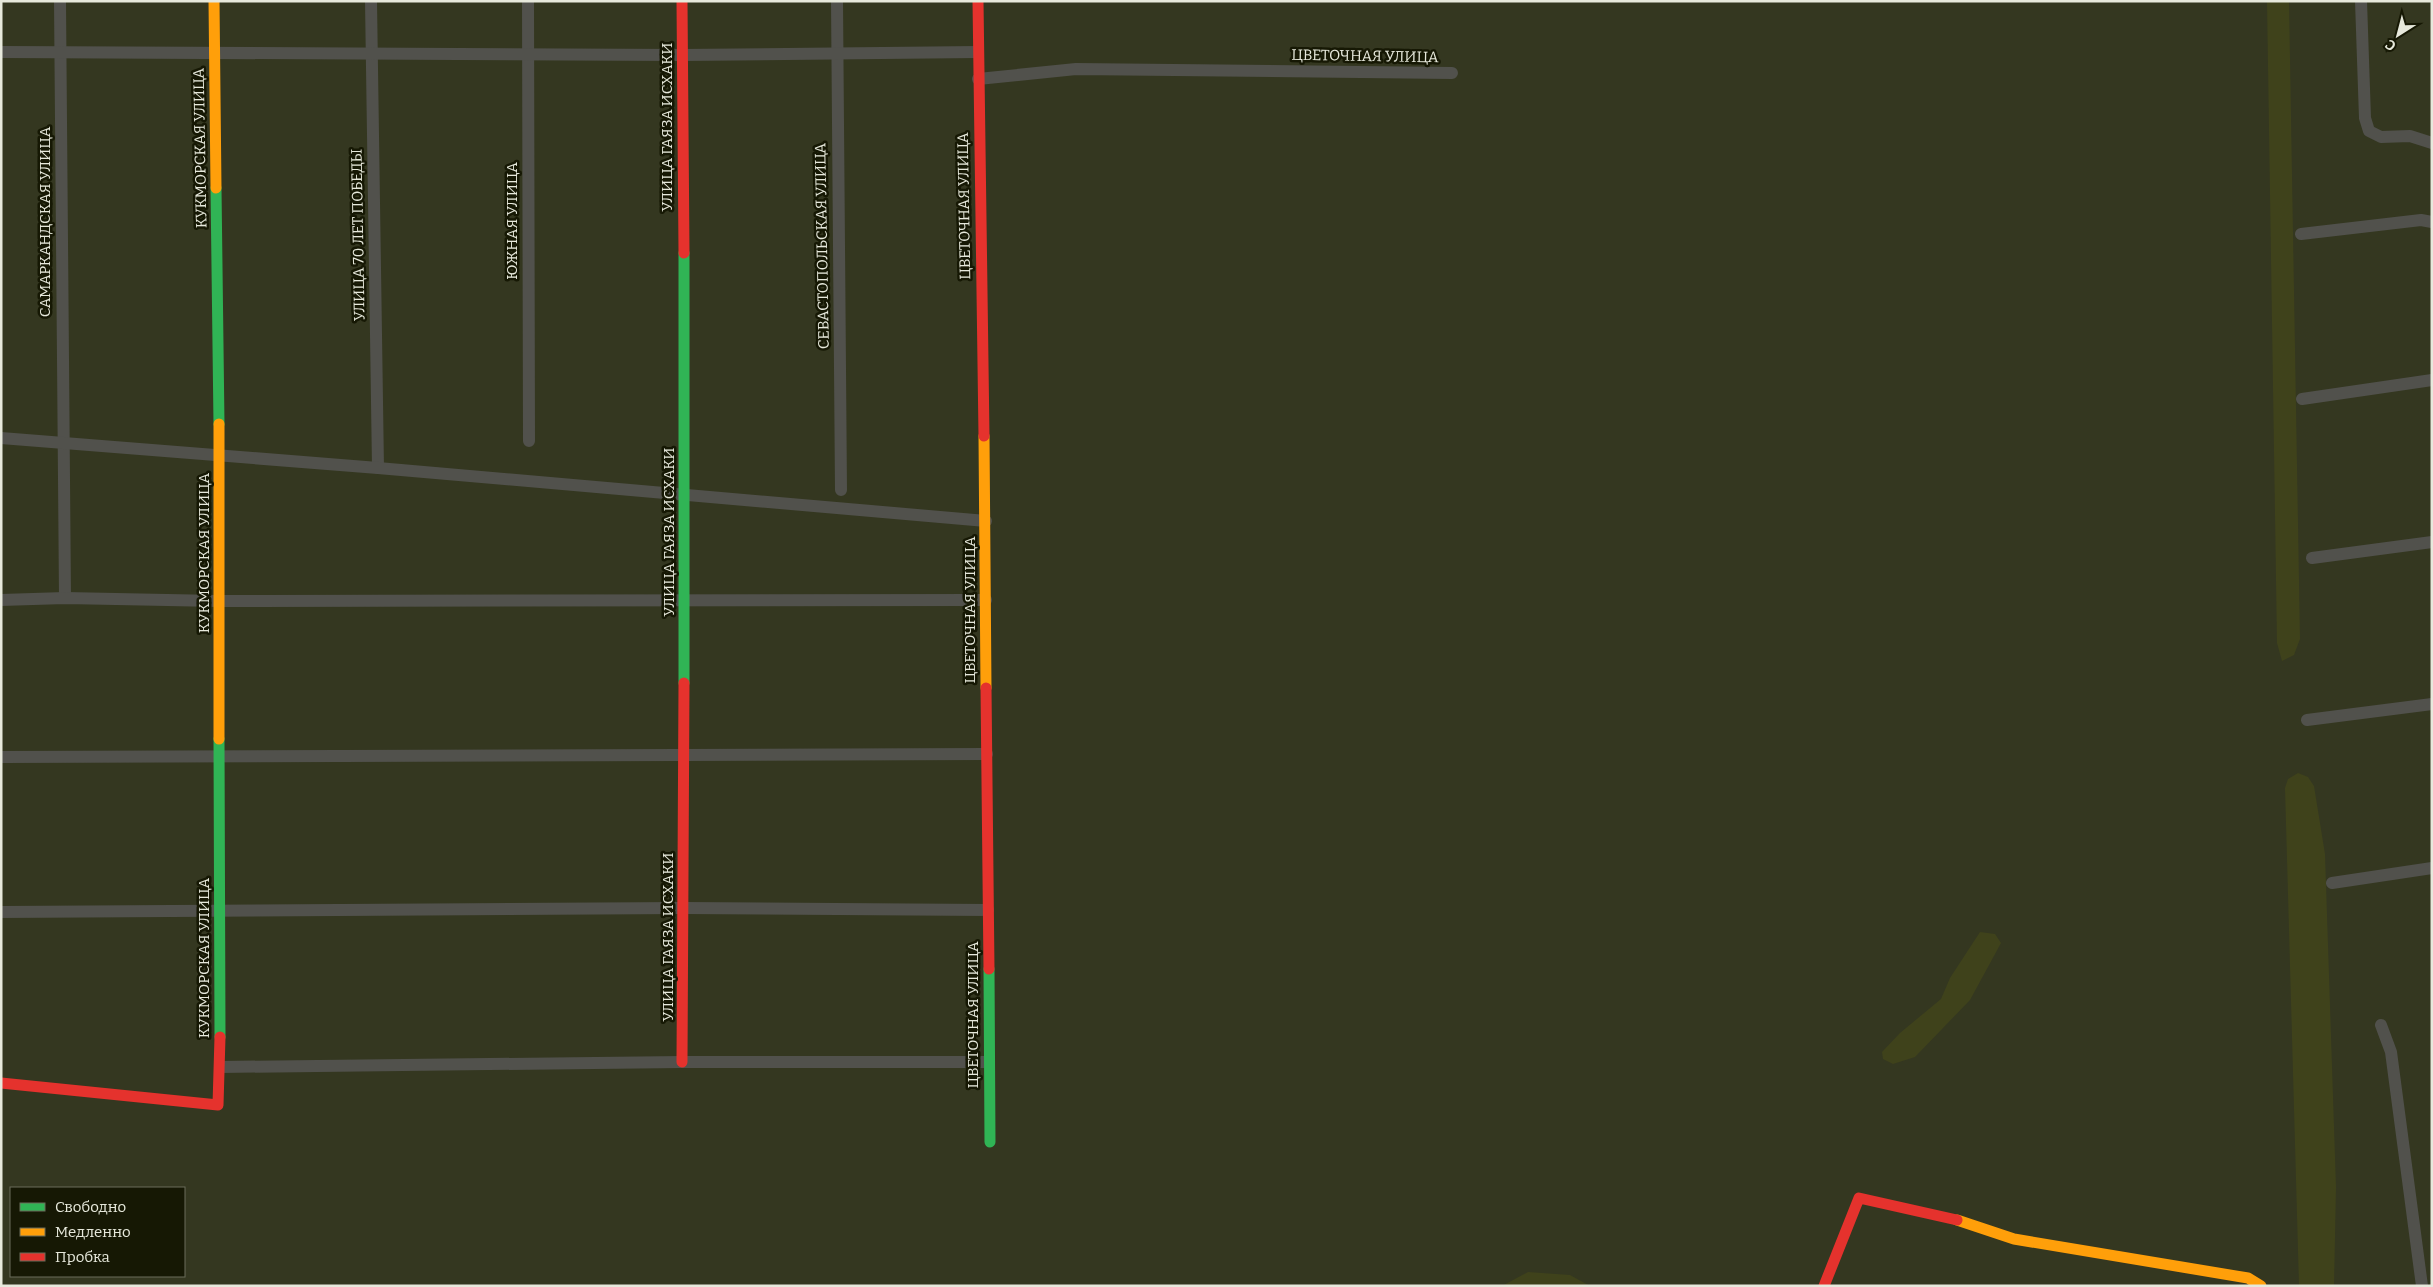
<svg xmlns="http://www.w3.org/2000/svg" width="2433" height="1287" viewBox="0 0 2433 1287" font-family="Bitter,serif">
<rect width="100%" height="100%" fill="#1c1d11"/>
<!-- green -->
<path fill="#343720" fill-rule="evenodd" d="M1,1h2431v1285h-2431zM11,1188h173v88h-173z"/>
<!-- forest -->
<g fill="#3f421b">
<polygon points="2267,1 2289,1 2300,639 2294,655 2282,661 2277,643"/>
<polygon points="2298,773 2308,777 2314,786 2325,854 2336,1187 2334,1286 2299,1286 2285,788 2288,779"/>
<polygon points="1980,932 1995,934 2001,943 1970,1000 1915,1057 1893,1064 1883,1059 1882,1052 1900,1033 1941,999 1950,978"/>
<polygon points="1528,1272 1570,1275 1590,1286 1502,1286"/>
</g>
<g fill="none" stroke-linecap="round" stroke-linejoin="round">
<!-- street -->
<g stroke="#51514c" stroke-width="12">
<polyline points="60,1 65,598"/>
<polyline points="371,1 378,468"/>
<polyline points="528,1 529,441"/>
<polyline points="837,1 841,490"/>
<polyline points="2361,1 2365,118 2369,131 2381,137 2410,136 2432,143"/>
<polyline points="1,52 681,55 978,52"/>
<polyline points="978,79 1076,69 1452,73"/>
<polyline points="2301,234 2421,220 2432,222"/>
<polyline points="2302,399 2432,380"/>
<polyline points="1,438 378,468 986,521"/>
<polyline points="2312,558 2432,542"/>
<polyline points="1,600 65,598 218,601 986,600"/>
<polyline points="2307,720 2432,704"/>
<polyline points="1,757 987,754"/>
<polyline points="2332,883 2432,868"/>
<polyline points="1,912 683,908 988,910"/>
<polyline points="2381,1025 2391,1052 2422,1286"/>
<polyline points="220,1067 682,1062 989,1062"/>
</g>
<!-- fast -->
<g stroke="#30b455" stroke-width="11">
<polyline points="216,188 219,424"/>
<polyline points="684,253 684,683"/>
<polyline points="219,739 220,1037"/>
<polyline points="989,969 990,1142"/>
</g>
<!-- slow -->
<g stroke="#ff9f0a" stroke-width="11">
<polyline points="214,1 216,188"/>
<polyline points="219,424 219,739"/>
<polyline points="984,436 986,688"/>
<polyline points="1957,1220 2014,1239 2248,1278 2261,1286"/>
</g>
<!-- jam -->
<g stroke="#e5322d" stroke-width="11">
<polyline points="682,1 684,253"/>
<polyline points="978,1 984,436"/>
<polyline points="986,688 989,969"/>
<polyline points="682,1062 684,683"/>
<polyline points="1,1083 218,1105 220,1037"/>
<polyline points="1824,1286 1859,1198 1957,1220"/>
</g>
</g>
<g text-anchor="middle" stroke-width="5" stroke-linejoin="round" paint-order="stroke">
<!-- street labels -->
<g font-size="15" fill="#e7e9dc" stroke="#161804">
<text transform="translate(1365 56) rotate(1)" y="5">ЦВЕТОЧНАЯ УЛИЦА</text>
<text transform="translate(667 127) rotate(-90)" y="5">УЛИЦА ГАЯЗА ИСХАКИ</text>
<text transform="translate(200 148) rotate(-91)" y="5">КУКМОРСКАЯ УЛИЦА</text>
<text transform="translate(964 206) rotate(-91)" y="5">ЦВЕТОЧНАЯ УЛИЦА</text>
<text transform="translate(512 221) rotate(-90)" y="5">ЮЖНАЯ УЛИЦА</text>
<text transform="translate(45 222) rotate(-90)" y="5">САМАРКАНДСКАЯ УЛИЦА</text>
<text transform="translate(358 235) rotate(-91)" y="5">УЛИЦА 70 ЛЕТ ПОБЕДЫ</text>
<text transform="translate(822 246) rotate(-91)" y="5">СЕВАСТОПОЛЬСКАЯ УЛИЦА</text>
<text transform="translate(669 532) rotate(-90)" y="5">УЛИЦА ГАЯЗА ИСХАКИ</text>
<text transform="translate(204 553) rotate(-90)" y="5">КУКМОРСКАЯ УЛИЦА</text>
<text transform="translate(970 610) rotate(-90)" y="5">ЦВЕТОЧНАЯ УЛИЦА</text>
<text transform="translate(668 937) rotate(-90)" y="5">УЛИЦА ГАЯЗА ИСХАКИ</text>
<text transform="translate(204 958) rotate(-90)" y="5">КУКМОРСКАЯ УЛИЦА</text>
<text transform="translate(973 1015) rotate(-90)" y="5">ЦВЕТОЧНАЯ УЛИЦА</text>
</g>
</g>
<!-- border -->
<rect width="2433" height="1287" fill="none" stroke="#e7e9dc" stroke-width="5"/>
<!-- legend -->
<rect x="10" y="1187" width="175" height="90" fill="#161804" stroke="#6a6c5a"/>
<rect x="20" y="1203" width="25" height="8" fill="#30b455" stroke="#6a6c5a"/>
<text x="55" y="1212" font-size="15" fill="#e7e9dc">Свободно</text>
<rect x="20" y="1228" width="25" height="8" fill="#ff9f0a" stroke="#6a6c5a"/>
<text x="55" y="1237" font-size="15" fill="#e7e9dc">Медленно</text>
<rect x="20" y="1253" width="25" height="8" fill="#e5322d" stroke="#6a6c5a"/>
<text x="55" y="1262" font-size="15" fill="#e7e9dc">Пробка</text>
<!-- north arrow -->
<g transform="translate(2398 35) rotate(216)" stroke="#161804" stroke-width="4" paint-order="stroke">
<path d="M0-4L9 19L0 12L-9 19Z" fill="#e7e9dc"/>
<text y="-8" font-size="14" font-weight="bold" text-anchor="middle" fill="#e7e9dc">С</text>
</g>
</svg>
